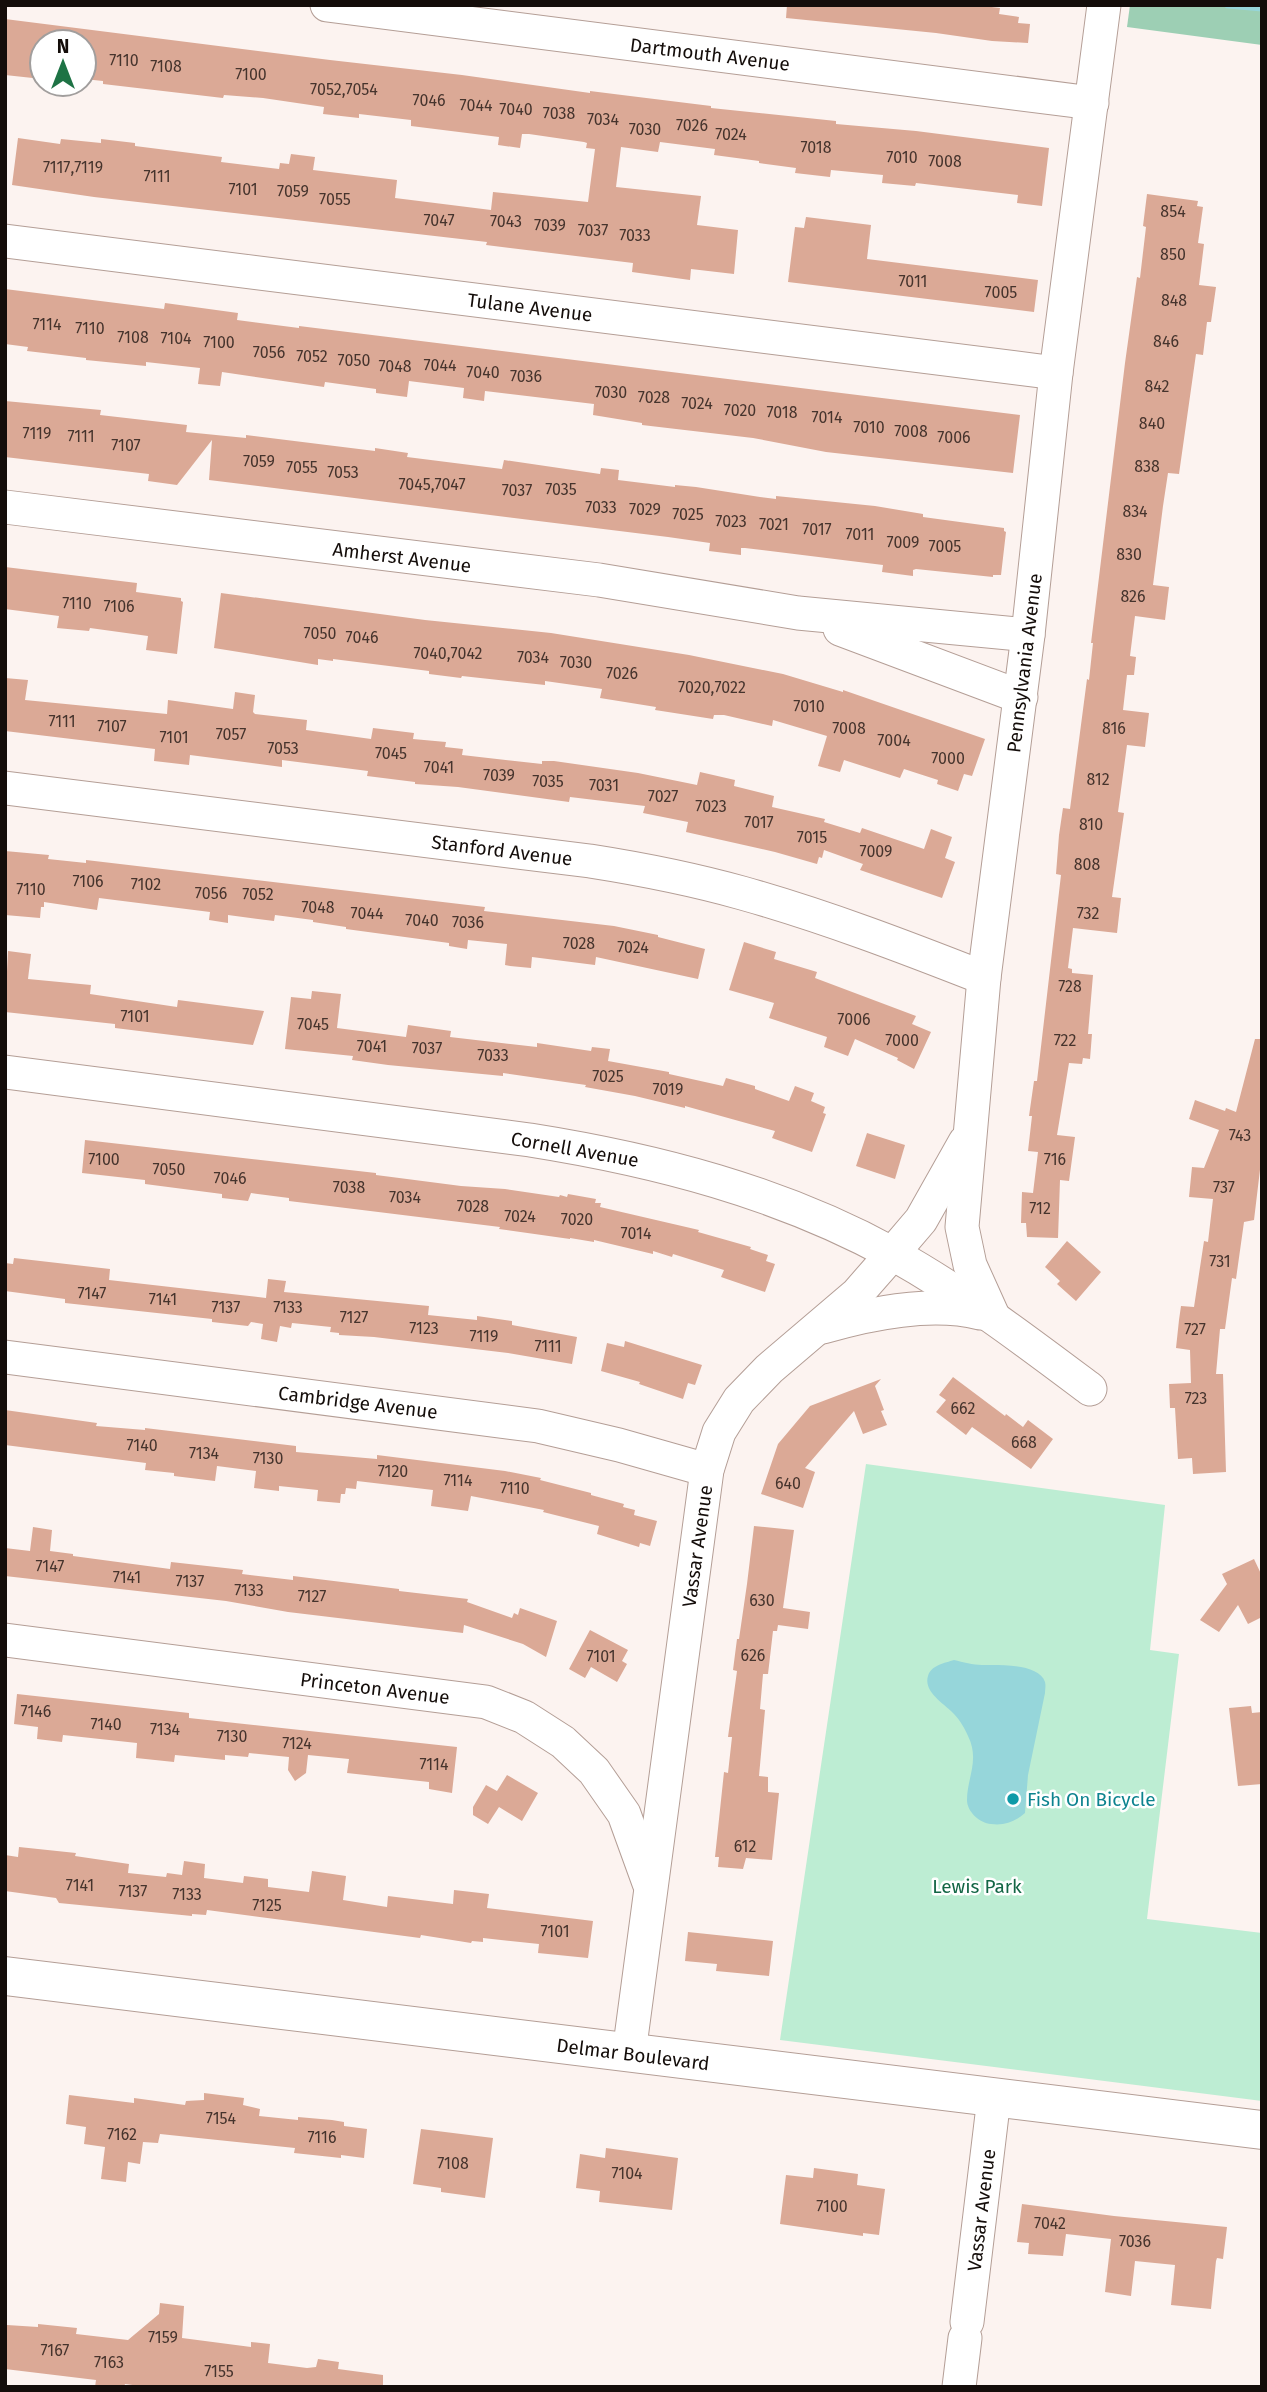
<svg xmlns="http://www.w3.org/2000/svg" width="1267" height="2392" viewBox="0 0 1267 2392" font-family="'Fira Sans',sans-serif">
<rect width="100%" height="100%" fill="#fcf3f0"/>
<!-- green -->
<polygon fill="#bdedd3" points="866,1464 1165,1505 1150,1650 1179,1654 1147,1919 1262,1933 1262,2101 780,2040"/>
<!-- forest -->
<polygon fill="#9dcfb4" points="1130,5 1262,5 1262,45 1127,27"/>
<!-- water -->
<path fill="#96d6da" d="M954,1660c9,2 19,5 28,5 15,0 57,-2 63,17 1,4 0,8 0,11l-17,82 -3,38c-9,8 -20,13 -34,11 -11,-1 -24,-12 -24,-24 0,-22 13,-40 1,-64 -3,-7 -8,-16 -14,-22 -9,-10 -31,-22 -26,-38 3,-11 17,-13 26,-16z"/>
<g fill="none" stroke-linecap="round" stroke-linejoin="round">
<!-- stream -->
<polyline stroke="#96d6da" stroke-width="7" points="1228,5 1262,8"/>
</g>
<!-- building -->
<g fill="#dba996">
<polygon points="787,5 975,5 1000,8 999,14 1019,17 1018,23 1030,24 1028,43 992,41 936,33 786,18"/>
<polygon points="5,19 330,60 462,75 590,93 590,91 622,95 711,106 711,108 836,121 836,124 916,131 1049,148 1042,206 1017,203 1018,195 916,183 915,186 882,183 883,175 831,170 830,177 795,173 796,168 759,163 759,161 714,155 715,149 660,142 658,152 621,147 616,187 701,196 697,225 738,230 734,274 691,269 690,280 632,272 633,263 486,245 487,242 94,197 12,185 18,138 60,144 61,139 101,143 101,139 135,143 135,146 222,157 221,162 279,169 280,163 289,164 291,154 315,157 313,170 397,180 395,198 491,210 493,192 588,202 595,149 586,148 587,143 584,142 529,134 522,134 520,148 498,145 499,137 411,126 411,120 359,114 359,118 323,114 324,107 263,98 224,95 223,98 103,84 103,81 84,79 84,42 42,42 42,79 5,75"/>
<polygon points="1147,194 1198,201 1197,206 1203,207 1198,243 1204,244 1199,285 1216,287 1211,322 1207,322 1203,355 1196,354 1179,474 1168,473 1163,506 1153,585 1169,587 1165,620 1135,616 1130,656 1136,657 1134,675 1127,675 1123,710 1149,713 1145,747 1127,745 1118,812 1124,813 1112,897 1121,898 1117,933 1073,928 1068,968 1072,969 1072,973 1093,975 1088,1034 1092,1034 1090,1059 1083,1058 1082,1064 1069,1063 1057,1135 1075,1137 1069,1181 1060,1180 1058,1238 1027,1237 1026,1223 1021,1223 1022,1192 1033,1193 1038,1152 1028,1151 1032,1116 1029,1116 1034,1081 1037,1081 1061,875 1056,874 1059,835 1063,808 1070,809 1087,679 1089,680 1093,643 1091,643 1125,363 1137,277 1140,278 1146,227 1143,226"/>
<polygon points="806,217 871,225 867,259 1038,280 1034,312 788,282 795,227 804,228"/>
<polygon points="5,289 164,309 165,303 238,313 237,320 299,328 299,326 1020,415 1013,473 826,452 753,438 642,425 642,423 593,415 594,404 485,391 484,401 463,398 464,388 409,381 407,397 376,393 376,389 325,382 324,387 222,372 220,386 198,384 200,368 146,362 146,366 86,360 86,358 27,351 28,347 5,344"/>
<polygon points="5,401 101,410 100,415 187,425 186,432 246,438 246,435 375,451 375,448 408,453 407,457 502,469 504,460 600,474 601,468 619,470 618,480 675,487 675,485 696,487 760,497 776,499 776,496 875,506 923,514 923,517 1004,528 1004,531 1006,532 1001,575 993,575 993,577 916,569 913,570 913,576 882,572 883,565 745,548 741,548 741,555 709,551 710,543 668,537 209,480 212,440 177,485 148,481 149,474 5,457"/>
<polygon points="5,567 137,583 136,592 181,598 181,601 183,602 177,654 146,650 148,636 90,628 89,631 57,628 59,616 5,609"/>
<polygon points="221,593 425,620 551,633 689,655 783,674 843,692 843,690 985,739 972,776 964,774 958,791 937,784 938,780 904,769 900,778 844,760 840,772 818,766 827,736 773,720 772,726 724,715 714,715 713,719 655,710 656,707 600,698 602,689 545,681 545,685 462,676 461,678 429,674 429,671 333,659 333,661 318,659 318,665 214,648"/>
<polygon points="5,678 28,680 25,700 167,714 168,700 233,709 235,692 255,695 253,712 255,714 307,720 306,730 371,739 373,728 414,733 413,739 446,742 445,747 463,749 462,755 542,764 542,761 554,761 638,773 697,785 700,772 735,780 734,786 774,796 772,807 825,819 824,822 860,833 862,828 924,849 931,829 952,837 945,858 955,862 942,898 860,870 863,864 824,850 822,858 819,857 817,864 775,852 686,832 688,822 643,813 645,806 570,797 569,802 458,787 415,784 415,782 367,776 368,771 282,760 282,767 190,755 189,765 154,761 155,749 5,731"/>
<polygon points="5,851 49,855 48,859 86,863 86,860 485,907 484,911 614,926 658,935 658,937 705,949 698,979 596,957 595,965 532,957 531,968 510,966 505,965 507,944 468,940 467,949 449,946 449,943 346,929 346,927 313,922 313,920 275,915 274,921 228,915 228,923 209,920 210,912 99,898 97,910 44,902 44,907 41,907 40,918 5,915"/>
<polygon points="744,942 776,952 774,959 817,972 815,978 916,1016 912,1024 931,1032 914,1069 897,1060 898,1058 855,1039 848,1056 824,1047 827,1037 769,1018 774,1003 729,990"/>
<polygon points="8,951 31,954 28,979 91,985 90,994 177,1007 178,1000 264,1011 253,1045 115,1028 115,1024 5,1012"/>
<polygon points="312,991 341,994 337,1028 406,1037 408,1025 451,1031 450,1037 537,1047 537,1043 591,1051 592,1047 610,1049 608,1061 669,1072 669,1074 723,1086 726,1078 755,1086 755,1089 789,1101 795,1086 814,1093 811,1101 825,1107 823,1113 826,1114 812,1152 772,1138 775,1131 685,1106 685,1108 635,1096 585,1087 586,1085 503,1073 503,1076 388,1065 352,1060 353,1056 285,1049 291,997 311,999"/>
<polygon points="1255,1039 1262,1039 1262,1153 1254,1220 1244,1222 1236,1279 1232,1278 1225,1329 1220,1329 1216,1374 1223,1374 1226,1472 1193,1474 1192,1458 1178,1459 1175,1408 1170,1408 1169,1384 1191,1383 1190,1350 1176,1348 1179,1320 1181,1306 1194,1307 1204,1241 1208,1242 1213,1199 1189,1197 1192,1167 1204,1168 1219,1130 1189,1119 1195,1100 1225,1111 1226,1108 1236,1112"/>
<polygon points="867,1133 905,1145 895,1179 856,1166"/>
<polygon points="85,1140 376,1173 376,1175 461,1186 505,1189 559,1197 560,1195 567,1197 568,1194 596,1199 595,1203 601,1203 600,1207 699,1230 698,1232 751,1247 750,1249 768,1255 766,1261 775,1264 765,1292 721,1277 724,1270 673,1254 672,1257 653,1251 653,1254 594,1240 594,1242 570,1238 570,1239 499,1229 500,1227 289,1201 289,1198 251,1193 248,1201 222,1198 222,1194 145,1184 145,1180 82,1173"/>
<polygon points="1067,1241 1101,1272 1076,1301 1057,1284 1060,1281 1045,1267"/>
<polygon points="14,1258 110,1269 109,1280 266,1298 268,1279 286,1281 284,1292 429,1306 428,1315 477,1320 477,1316 512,1321 512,1325 577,1337 572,1364 508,1353 374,1337 339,1335 339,1333 330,1332 331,1327 292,1323 291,1328 280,1326 277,1342 261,1339 263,1324 251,1322 248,1326 212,1322 212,1319 65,1303 65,1299 5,1291 5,1263 13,1264"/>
<polygon points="625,1341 702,1365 695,1385 688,1383 683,1399 639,1384 640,1382 601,1371 607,1343 624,1347"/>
<polygon points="953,1377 1005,1416 1006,1414 1023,1427 1028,1420 1053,1439 1031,1469 972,1427 966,1435 936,1412 946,1400 939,1395"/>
<polygon points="881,1379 875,1386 884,1410 881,1411 887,1425 863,1434 854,1411 805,1468 815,1472 803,1508 761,1494 778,1444 810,1406"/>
<polygon points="5,1410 97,1423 96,1426 145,1430 145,1428 296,1446 296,1452 377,1459 377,1455 505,1471 541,1478 540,1480 591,1493 591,1495 624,1504 623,1507 635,1510 634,1515 657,1521 650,1546 640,1543 639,1547 597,1534 599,1526 543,1512 544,1510 471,1496 468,1511 431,1506 433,1490 357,1481 356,1489 346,1488 345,1494 341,1494 340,1503 317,1501 318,1490 279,1486 279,1491 254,1488 256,1471 217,1466 215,1481 174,1476 174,1473 145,1470 146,1463 5,1445"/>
<polygon points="754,1526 794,1530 783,1608 810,1612 808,1629 778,1625 777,1631 773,1631 768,1674 763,1674 760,1709 765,1710 759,1776 768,1777 768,1792 779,1793 772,1860 746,1858 743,1869 718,1867 719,1857 715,1857 724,1772 728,1773 732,1737 728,1737 737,1671 733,1670 737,1639 739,1639 747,1584"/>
<polygon points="33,1527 52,1530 50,1551 73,1554 73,1556 170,1569 171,1562 243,1570 242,1574 293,1580 293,1576 399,1589 399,1591 468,1599 467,1602 512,1618 514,1613 518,1615 520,1608 557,1621 546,1657 523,1644 464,1625 463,1633 288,1612 226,1601 5,1576 5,1548 30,1551"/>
<polygon points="1254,1559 1262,1576 1262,1617 1248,1624 1238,1605 1219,1632 1200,1620 1227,1584 1222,1574"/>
<polygon points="590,1630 628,1650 622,1661 627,1664 617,1682 591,1667 585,1678 569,1669"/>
<polygon points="17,1694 189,1713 189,1718 457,1747 452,1793 429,1789 429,1782 347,1773 349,1759 308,1755 306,1773 295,1781 288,1770 289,1757 249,1753 248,1757 225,1755 225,1760 175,1755 174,1762 136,1758 137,1743 63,1735 62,1742 37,1739 38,1727 14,1724"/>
<polygon points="1251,1706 1252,1713 1262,1712 1262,1784 1238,1786 1229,1708"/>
<polygon points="507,1775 538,1793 522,1821 499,1807 488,1824 473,1815 473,1807 486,1785 497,1791"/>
<polygon points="19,1847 76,1853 75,1856 129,1864 128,1873 166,1877 167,1873 182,1875 184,1861 205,1864 204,1878 243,1883 244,1876 268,1879 268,1887 309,1892 312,1871 346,1876 343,1900 387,1907 388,1896 453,1904 454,1890 489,1894 487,1908 593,1921 588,1958 538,1953 539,1944 483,1938 483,1942 472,1941 471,1943 421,1935 420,1938 207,1910 206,1915 192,1914 192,1916 59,1903 56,1898 5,1891 5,1855 18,1857"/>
<polygon points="688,1932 773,1941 769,1976 716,1971 717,1964 685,1961"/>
<polygon points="204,2093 244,2098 243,2105 260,2109 259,2116 298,2120 298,2117 332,2120 344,2122 344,2126 367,2129 364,2158 341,2155 341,2158 294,2153 295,2148 160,2134 158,2143 143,2142 140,2164 128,2162 126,2182 101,2179 105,2147 84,2144 86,2127 66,2124 69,2095 134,2103 134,2098 185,2105 186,2101 204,2100"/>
<polygon points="421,2129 493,2138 485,2198 441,2192 441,2188 413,2184"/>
<polygon points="606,2148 678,2158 672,2210 599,2202 600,2191 576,2188 580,2154 605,2158"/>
<polygon points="814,2168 858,2174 857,2185 885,2189 879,2235 863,2233 863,2236 780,2224 786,2175 813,2178"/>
<polygon points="1022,2204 1114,2216 1227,2227 1223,2259 1217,2258 1216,2261 1211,2309 1171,2305 1175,2265 1135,2261 1131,2296 1105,2292 1111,2239 1066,2234 1063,2256 1028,2254 1029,2243 1017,2242"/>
<polygon points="160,2303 184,2306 182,2338 251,2347 251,2342 270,2344 268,2363 307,2368 316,2367 318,2359 339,2362 338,2369 383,2375 383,2387 147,2387 125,2384 124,2387 95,2387 96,2380 5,2369 7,2325 38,2327 38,2324 77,2328 76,2334 128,2340 159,2314"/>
</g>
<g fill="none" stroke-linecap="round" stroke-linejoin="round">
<!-- minor casing -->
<g stroke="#b49e96" stroke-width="35">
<g id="minor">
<polyline points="327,5 1092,103"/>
<polyline points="5,241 1056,373"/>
<polyline points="5,507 599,580 798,613 1028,635"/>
<polyline points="840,629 1021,697"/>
<path d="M5,788l585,73c51,8 102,18 152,32 82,23 163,54 242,85"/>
<path d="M5,1072l525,68c126,20 250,52 363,114 70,39 133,87 197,135"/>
<polyline points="993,1316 970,1265 962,1227 984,978 1028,635 1056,373 1104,5"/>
<path d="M823,1327c47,-14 109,-26 157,-14"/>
<polyline points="5,1357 538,1426 619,1445 707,1470"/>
<polyline points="5,1640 486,1702 524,1717 563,1742 594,1771 624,1814 649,1883"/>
<polyline points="629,2053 707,1470 719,1432 739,1400 769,1369 857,1294 892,1254 921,1220 965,1142"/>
<polyline points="967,2322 994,2098"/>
<polyline points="959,2387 965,2338"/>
</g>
</g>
<!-- major casing -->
<g stroke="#b49e96" stroke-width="40">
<polyline id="major" points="5,1976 1262,2130"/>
</g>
<!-- minor -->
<use href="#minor" stroke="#fff" stroke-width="33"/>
<!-- major -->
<use href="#major" stroke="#fff" stroke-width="38"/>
</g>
<!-- markers -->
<circle fill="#0f9aa8" stroke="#fff" stroke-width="2.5" cx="1013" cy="1799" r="7"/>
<g text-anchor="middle" stroke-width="5" stroke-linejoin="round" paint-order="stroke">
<!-- number labels -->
<g font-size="16" fill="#46342d">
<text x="124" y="66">7110</text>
<text x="166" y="72">7108</text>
<text x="251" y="80">7100</text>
<text x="344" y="95">7052,7054</text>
<text x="429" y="106">7046</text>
<text x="476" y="111">7044</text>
<text x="516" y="115">7040</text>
<text x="559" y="119">7038</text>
<text x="603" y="125">7034</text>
<text x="692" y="131">7026</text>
<text x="645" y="135">7030</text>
<text x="731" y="140">7024</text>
<text x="816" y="153">7018</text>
<text x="902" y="163">7010</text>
<text x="945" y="167">7008</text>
<text x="73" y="173">7117,7119</text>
<text x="157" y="182">7111</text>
<text x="243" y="195">7101</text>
<text x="293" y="197">7059</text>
<text x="335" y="205">7055</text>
<text x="1173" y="217">854</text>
<text x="439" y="226">7047</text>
<text x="506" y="227">7043</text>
<text x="550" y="231">7039</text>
<text x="593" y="236">7037</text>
<text x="635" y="241">7033</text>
<text x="1173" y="260">850</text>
<text x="913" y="287">7011</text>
<text x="1001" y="298">7005</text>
<text x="1174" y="306">848</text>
<text x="47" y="330">7114</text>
<text x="90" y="334">7110</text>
<text x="133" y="343">7108</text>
<text x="176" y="344">7104</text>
<text x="1166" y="347">846</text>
<text x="219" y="348">7100</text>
<text x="269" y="358">7056</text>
<text x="312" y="362">7052</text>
<text x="354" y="366">7050</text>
<text x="440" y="371">7044</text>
<text x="395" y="372">7048</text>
<text x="483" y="378">7040</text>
<text x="526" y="382">7036</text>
<text x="1157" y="392">842</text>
<text x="611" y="398">7030</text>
<text x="654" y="403">7028</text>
<text x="697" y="409">7024</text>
<text x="740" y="416">7020</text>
<text x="782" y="418">7018</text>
<text x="827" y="423">7014</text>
<text x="1152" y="429">840</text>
<text x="869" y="433">7010</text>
<text x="911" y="437">7008</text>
<text x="37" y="439">7119</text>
<text x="81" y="442">7111</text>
<text x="954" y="443">7006</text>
<text x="126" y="451">7107</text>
<text x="259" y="467">7059</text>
<text x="1147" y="472">838</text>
<text x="302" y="473">7055</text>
<text x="343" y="478">7053</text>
<text x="432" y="490">7045,7047</text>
<text x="561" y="495">7035</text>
<text x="517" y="496">7037</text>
<text x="601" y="513">7033</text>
<text x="645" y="515">7029</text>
<text x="1135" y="517">834</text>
<text x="688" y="520">7025</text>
<text x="731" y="527">7023</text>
<text x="774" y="530">7021</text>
<text x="817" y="535">7017</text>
<text x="860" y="540">7011</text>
<text x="903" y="548">7009</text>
<text x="945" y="552">7005</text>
<text x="1129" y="560">830</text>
<text x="1133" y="602">826</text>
<text x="77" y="609">7110</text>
<text x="119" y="612">7106</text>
<text x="320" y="639">7050</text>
<text x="362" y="643">7046</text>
<text x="448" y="659">7040,7042</text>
<text x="533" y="663">7034</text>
<text x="576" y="668">7030</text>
<text x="622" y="679">7026</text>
<text x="712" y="693">7020,7022</text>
<text x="809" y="712">7010</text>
<text x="62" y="727">7111</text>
<text x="112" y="732">7107</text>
<text x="849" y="734">7008</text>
<text x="1114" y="734">816</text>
<text x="231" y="740">7057</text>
<text x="174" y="743">7101</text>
<text x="894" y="746">7004</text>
<text x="283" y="754">7053</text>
<text x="391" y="759">7045</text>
<text x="948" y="764">7000</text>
<text x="439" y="773">7041</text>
<text x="499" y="781">7039</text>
<text x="1098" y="785">812</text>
<text x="548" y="787">7035</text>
<text x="604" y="791">7031</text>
<text x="663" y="802">7027</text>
<text x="711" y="812">7023</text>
<text x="759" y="828">7017</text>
<text x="1091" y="830">810</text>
<text x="812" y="843">7015</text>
<text x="876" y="857">7009</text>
<text x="1087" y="870">808</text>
<text x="88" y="887">7106</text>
<text x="146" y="890">7102</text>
<text x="31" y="895">7110</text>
<text x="211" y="899">7056</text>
<text x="258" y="900">7052</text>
<text x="318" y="913">7048</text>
<text x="367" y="919">7044</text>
<text x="1088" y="919">732</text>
<text x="422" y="926">7040</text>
<text x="468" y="928">7036</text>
<text x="579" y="949">7028</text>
<text x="633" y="953">7024</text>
<text x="1070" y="992">728</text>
<text x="135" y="1022">7101</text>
<text x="854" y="1025">7006</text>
<text x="313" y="1030">7045</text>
<text x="902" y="1046">7000</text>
<text x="1065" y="1046">722</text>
<text x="372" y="1052">7041</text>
<text x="427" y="1054">7037</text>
<text x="493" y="1061">7033</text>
<text x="608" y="1082">7025</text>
<text x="668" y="1095">7019</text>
<text x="1240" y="1141">743</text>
<text x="104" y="1165">7100</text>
<text x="1055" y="1165">716</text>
<text x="169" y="1175">7050</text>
<text x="230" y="1184">7046</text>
<text x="349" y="1193">7038</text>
<text x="1224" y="1193">737</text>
<text x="405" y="1203">7034</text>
<text x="473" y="1212">7028</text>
<text x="1040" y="1214">712</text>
<text x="520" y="1222">7024</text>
<text x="577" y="1225">7020</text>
<text x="636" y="1239">7014</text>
<text x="1220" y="1267">731</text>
<text x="92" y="1299">7147</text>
<text x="163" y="1305">7141</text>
<text x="226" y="1313">7137</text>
<text x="288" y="1313">7133</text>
<text x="354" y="1323">7127</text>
<text x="424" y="1334">7123</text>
<text x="1195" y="1335">727</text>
<text x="484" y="1342">7119</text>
<text x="548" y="1352">7111</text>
<text x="1196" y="1404">723</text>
<text x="963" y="1414">662</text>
<text x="1024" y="1448">668</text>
<text x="142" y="1451">7140</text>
<text x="204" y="1459">7134</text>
<text x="268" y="1464">7130</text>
<text x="393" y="1477">7120</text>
<text x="458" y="1486">7114</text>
<text x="788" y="1489">640</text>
<text x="515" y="1494">7110</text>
<text x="50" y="1572">7147</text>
<text x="127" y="1583">7141</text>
<text x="190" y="1587">7137</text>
<text x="249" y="1596">7133</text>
<text x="312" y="1602">7127</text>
<text x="762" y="1606">630</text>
<text x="753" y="1661">626</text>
<text x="601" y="1662">7101</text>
<text x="36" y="1717">7146</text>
<text x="106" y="1730">7140</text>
<text x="165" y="1735">7134</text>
<text x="232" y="1742">7130</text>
<text x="297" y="1749">7124</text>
<text x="434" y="1770">7114</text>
<text x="745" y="1852">612</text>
<text x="80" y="1891">7141</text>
<text x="133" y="1897">7137</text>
<text x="187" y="1900">7133</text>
<text x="267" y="1911">7125</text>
<text x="555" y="1937">7101</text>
<text x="221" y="2124">7154</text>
<text x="122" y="2140">7162</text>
<text x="322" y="2143">7116</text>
<text x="453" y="2169">7108</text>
<text x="627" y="2179">7104</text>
<text x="832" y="2212">7100</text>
<text x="1050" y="2229">7042</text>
<text x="1135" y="2247">7036</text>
<text x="163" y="2343">7159</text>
<text x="55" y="2356">7167</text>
<text x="109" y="2368">7163</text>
<text x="219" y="2377">7155</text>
</g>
<!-- street labels -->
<g font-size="19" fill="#140d0a" stroke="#fff">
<text transform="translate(710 54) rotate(7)" y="7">Dartmouth Avenue</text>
<text transform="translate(530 307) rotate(7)" y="7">Tulane Avenue</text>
<text transform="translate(402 557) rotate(7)" y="7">Amherst Avenue</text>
<text transform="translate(1024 663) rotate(-83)" y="7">Pennsylvania Avenue</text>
<text transform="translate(502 850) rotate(7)" y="7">Stanford Avenue</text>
<text transform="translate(575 1149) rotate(10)" y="7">Cornell Avenue</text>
<text transform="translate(358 1402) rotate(7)" y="7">Cambridge Avenue</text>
<text transform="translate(697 1546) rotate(-82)" y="7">Vassar Avenue</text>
<text transform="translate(375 1688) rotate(7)" y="7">Princeton Avenue</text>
<text transform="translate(633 2054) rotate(7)" y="7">Delmar Boulevard</text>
<text transform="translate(981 2210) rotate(-83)" y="7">Vassar Avenue</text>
</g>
<!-- culture labels -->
<g font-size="19" fill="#0d838f" stroke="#fff" text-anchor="start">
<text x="1027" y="1806">Fish On Bicycle</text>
</g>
<!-- park labels -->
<g font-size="19" fill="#136645" stroke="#fff">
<text x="977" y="1893">Lewis Park</text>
</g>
</g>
<!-- border -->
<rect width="1267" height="2392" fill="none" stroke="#140d0a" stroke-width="14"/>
<!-- north arrow -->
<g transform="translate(63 63)"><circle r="33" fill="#ffffff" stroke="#a19e9d" stroke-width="2"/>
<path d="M0-5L12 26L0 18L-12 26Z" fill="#1e7345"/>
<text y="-10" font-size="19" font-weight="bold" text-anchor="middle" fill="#140d0a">N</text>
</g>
</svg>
